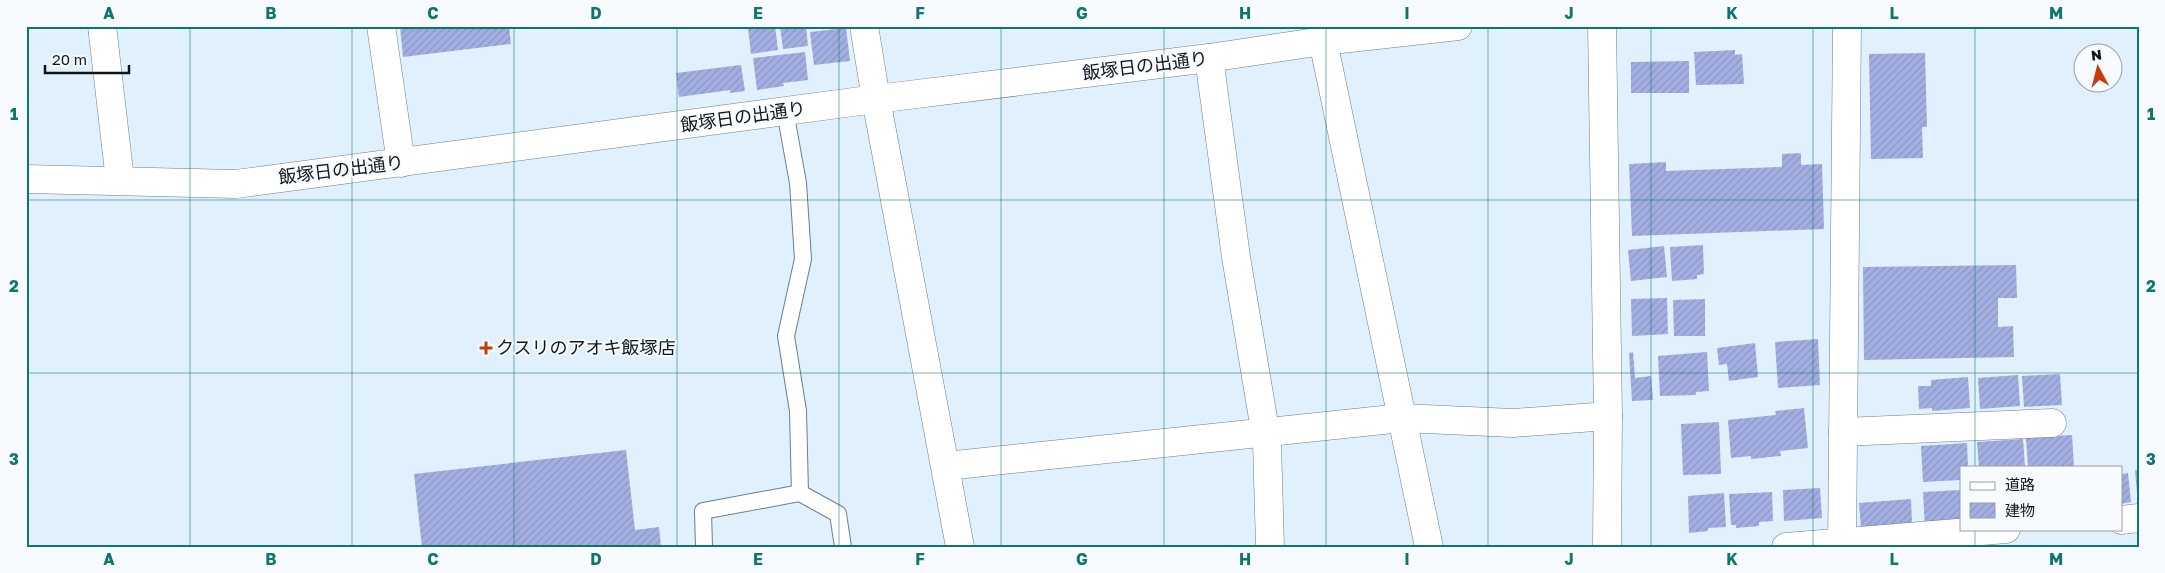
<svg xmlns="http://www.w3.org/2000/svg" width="2165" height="573" viewBox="0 0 2165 573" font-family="'Golos Text','Noto Sans JP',sans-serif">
<defs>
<pattern id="building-hatch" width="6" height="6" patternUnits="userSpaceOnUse" patternTransform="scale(1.25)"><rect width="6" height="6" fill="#a3afe2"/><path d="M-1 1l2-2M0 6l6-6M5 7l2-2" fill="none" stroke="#8b96c1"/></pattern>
</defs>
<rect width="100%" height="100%" fill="#e0f0fd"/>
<!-- building -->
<g fill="url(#building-hatch)">
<polygon points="400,26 509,26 511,44 403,57"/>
<polygon points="762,26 775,26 778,50 751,54 748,28"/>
<polygon points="780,26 806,26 808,46 783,49"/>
<polygon points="846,28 850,61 814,65 810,32"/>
<polygon points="1735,50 1735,55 1742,54 1744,84 1696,85 1694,52"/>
<polygon points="805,52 808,80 783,83 784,86 757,90 753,58"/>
<polygon points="1925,53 1927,127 1922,127 1923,158 1871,159 1869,54"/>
<polygon points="1689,61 1689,93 1631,93 1631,62"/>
<polygon points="741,65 745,91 730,93 730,90 679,97 676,73"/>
<polygon points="1801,153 1801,165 1822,164 1824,229 1632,236 1629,164 1666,162 1666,171 1782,167 1782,154"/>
<polygon points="1703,245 1704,274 1697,275 1697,279 1672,281 1670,247"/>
<polygon points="1664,246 1667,277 1631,281 1628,250"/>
<polygon points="2016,265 2017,298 1998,298 1998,327 2013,326 2014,357 1864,360 1863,267"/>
<polygon points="1667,298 1668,334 1632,336 1631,299"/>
<polygon points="1705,299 1705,336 1674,336 1673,300"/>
<polygon points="1818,339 1820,385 1778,388 1775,342"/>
<polygon points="1755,343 1758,377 1729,381 1727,364 1719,365 1717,348"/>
<polygon points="1633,352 1635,378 1651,376 1653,400 1632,401 1629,353"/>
<polygon points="1707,352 1709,391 1696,392 1696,395 1660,396 1658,356"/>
<polygon points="2060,374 2062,405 2024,407 2022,376"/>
<polygon points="2018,375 2020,406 1980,409 1978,378"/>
<polygon points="1968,377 1970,408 1932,411 1932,408 1919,409 1918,386 1931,386 1931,380"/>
<polygon points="1804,408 1808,448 1780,451 1781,456 1751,459 1751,456 1731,458 1728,420 1776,415 1775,411"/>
<polygon points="1719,422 1721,474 1683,475 1681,424"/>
<polygon points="2072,435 2074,467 2028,467 2026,438"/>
<polygon points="2023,439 2025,467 1979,467 1977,442"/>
<polygon points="1967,443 1968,467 1961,467 1961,480 1923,482 1921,446"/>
<polygon points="626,450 635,530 659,527 661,547 422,547 414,474"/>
<polygon points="2135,470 2139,470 2139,493 2137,493"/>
<polygon points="2128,473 2131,502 2121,504 2121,474"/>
<polygon points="1820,488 1822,518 1784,521 1783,490"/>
<polygon points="1961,490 1961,527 1925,529 1923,492"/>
<polygon points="1772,492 1773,521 1759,522 1759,526 1736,528 1736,525 1731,525 1729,494"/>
<polygon points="1724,493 1726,527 1708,528 1708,531 1689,533 1688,496"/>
<polygon points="1911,499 1912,523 1861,528 1859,503"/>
</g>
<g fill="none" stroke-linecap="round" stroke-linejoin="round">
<!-- service casing -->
<g stroke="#6c7d8c" stroke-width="18">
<g id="service">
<polyline points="800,493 838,514 843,547"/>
<polyline points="704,547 703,511 800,493 798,411 786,336 803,259 798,183 785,111"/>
</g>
</g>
<!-- minor casing -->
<g stroke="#6c7d8c" stroke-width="29">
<g id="minor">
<polyline points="102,26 120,180"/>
<polyline points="381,26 401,163"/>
<polyline points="864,26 876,99 960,547"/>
<polyline points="1602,26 1608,416"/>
<polyline points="1209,58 1236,257 1267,442 1270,547"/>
<polyline points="1843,432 2052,423"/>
<polyline points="946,466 1402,418 1513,423 1608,416 1607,547"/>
<polyline points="2121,520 2139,518"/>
<polyline points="1786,547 2006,529"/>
<polyline points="1842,547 1847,26"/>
</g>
</g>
<!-- tertiary casing -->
<g stroke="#6c7d8c" stroke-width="29">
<g id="tertiary">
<polyline points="1323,41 1429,547"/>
<polyline points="26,179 236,184 876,99 1209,58 1323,41 1458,26"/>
</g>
</g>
<!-- service -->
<use href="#service" stroke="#fff" stroke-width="16"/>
<!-- minor -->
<use href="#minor" stroke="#fff" stroke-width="28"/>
<!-- tertiary -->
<use href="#tertiary" stroke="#fff" stroke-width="28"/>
</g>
<!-- grid -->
<path fill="none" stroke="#0f766e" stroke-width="1" stroke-opacity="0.55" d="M190,26v521M352,26v521M514,26v521M677,26v521M839,26v521M1001,26v521M1164,26v521M1326,26v521M1488,26v521M1651,26v521M1813,26v521M1975,26v441M26,200h2113M26,373h2113M1975,529v18"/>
<!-- markers -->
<path fill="#c43c0d" stroke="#f7fbff" stroke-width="2" d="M483.5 340.5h5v5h5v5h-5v5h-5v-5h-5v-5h5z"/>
<g text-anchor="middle" stroke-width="4" stroke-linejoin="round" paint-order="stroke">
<!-- street labels -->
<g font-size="18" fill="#0f161b" stroke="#f7fbff">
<text transform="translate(1145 66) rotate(-7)" y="6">飯塚日の出通り</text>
<text transform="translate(743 117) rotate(-8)" y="6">飯塚日の出通り</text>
<text transform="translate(341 170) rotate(-7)" y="6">飯塚日の出通り</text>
</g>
<!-- poi labels -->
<g font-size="18" fill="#0f161b" stroke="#f7fbff" text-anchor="start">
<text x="496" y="354">クスリのアオキ飯塚店</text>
</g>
</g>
<!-- border -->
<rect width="2165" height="573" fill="none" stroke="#f7fbff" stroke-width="55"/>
<!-- legend -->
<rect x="1960" y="466" width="162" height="65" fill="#f7fbff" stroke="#9a9fa4"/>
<rect x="1970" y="482" width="25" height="8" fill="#ffffff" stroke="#9a9fa4"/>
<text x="2005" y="490" font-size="15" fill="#0f161b">道路</text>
<rect x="1970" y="503" width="25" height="15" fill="url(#building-hatch)" stroke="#9a9fa4"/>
<text x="2005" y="516" font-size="15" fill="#0f161b">建物</text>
<!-- north arrow -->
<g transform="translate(2098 68) rotate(353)"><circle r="24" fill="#f7fbff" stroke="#9a9fa4"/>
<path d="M0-4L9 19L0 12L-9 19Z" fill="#c43c0d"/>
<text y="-8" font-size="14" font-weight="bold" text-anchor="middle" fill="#0f161b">N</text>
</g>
<!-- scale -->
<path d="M45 65v8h84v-8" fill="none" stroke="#0f161b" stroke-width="2.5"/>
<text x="52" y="65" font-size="15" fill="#0f161b" stroke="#f7fbff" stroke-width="4" paint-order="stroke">20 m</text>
<rect x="28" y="28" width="2110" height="518" fill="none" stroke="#0f766e" stroke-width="2"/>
<g font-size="16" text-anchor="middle" font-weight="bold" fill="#0f766e">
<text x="109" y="19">A</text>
<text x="271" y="19">B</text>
<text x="433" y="19">C</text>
<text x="596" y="19">D</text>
<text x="758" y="19">E</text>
<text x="920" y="19">F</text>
<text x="1082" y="19">G</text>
<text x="1245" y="19">H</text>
<text x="1407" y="19">I</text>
<text x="1569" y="19">J</text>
<text x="1732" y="19">K</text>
<text x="1894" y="19">L</text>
<text x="2056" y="19">M</text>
<text x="14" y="120">1</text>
<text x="2151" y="120">1</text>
<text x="14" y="292">2</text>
<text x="2151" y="292">2</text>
<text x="14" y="465">3</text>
<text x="2151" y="465">3</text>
<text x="109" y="565">A</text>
<text x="271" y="565">B</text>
<text x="433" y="565">C</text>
<text x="596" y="565">D</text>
<text x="758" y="565">E</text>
<text x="920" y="565">F</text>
<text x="1082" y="565">G</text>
<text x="1245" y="565">H</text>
<text x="1407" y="565">I</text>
<text x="1569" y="565">J</text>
<text x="1732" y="565">K</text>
<text x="1894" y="565">L</text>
<text x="2056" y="565">M</text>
</g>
</svg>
